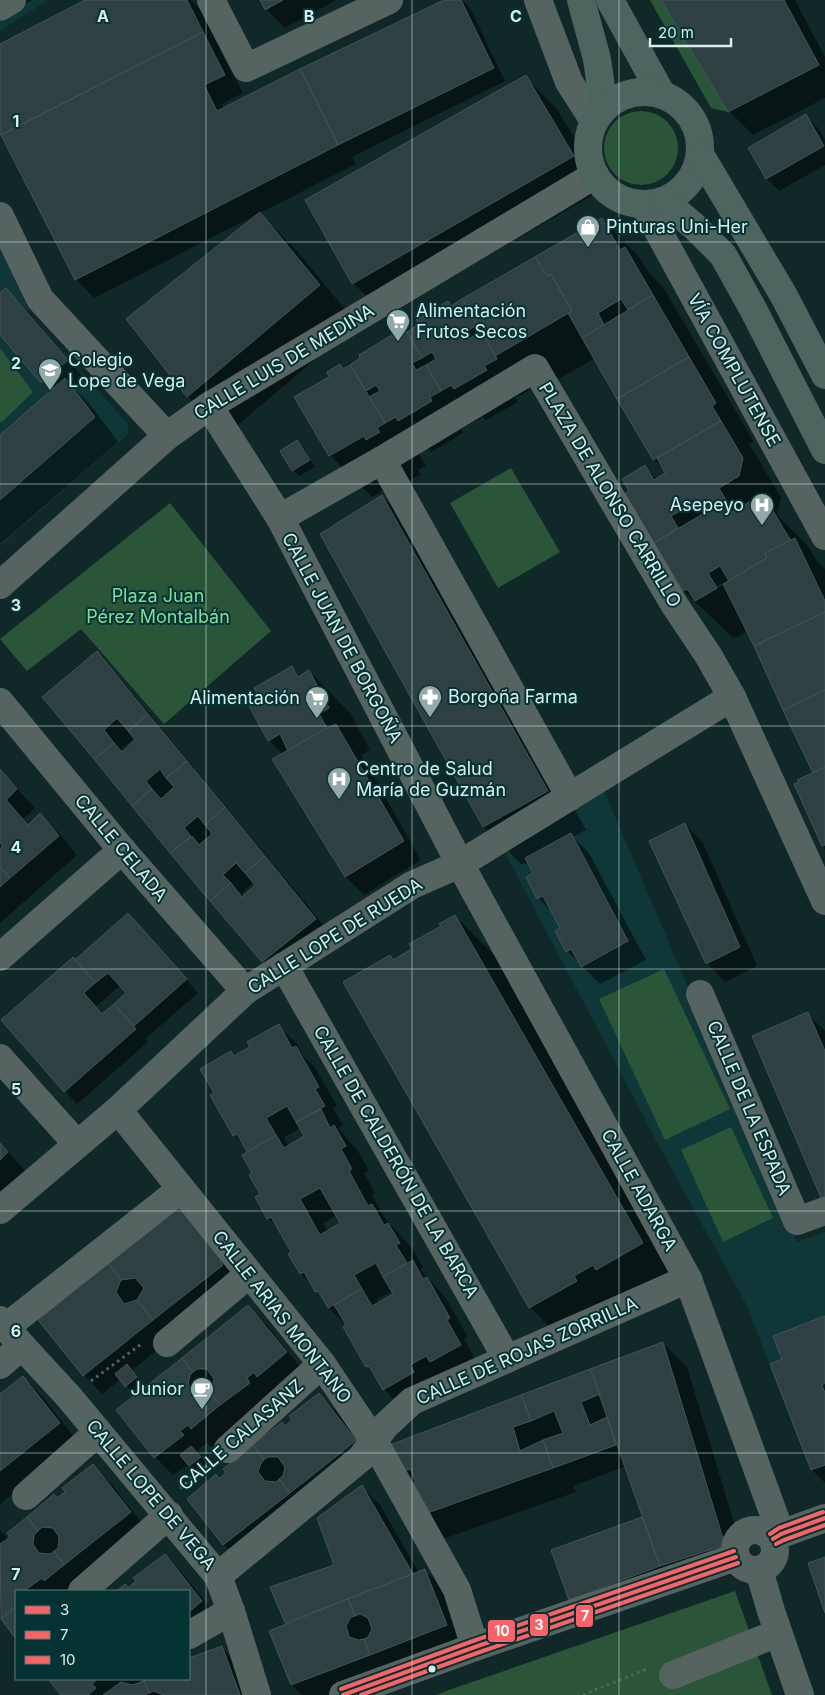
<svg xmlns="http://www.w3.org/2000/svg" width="825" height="1695" viewBox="0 0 825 1695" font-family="Inter,sans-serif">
<rect width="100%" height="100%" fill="#102828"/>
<!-- built -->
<g fill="#0f3737">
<polygon points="0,0 48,0 0,31"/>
<polygon points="0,241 30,314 128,424 128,434 0,546"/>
<polygon points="604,791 797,1242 825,1232 825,1465 811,1470 746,1304 665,1157 505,853"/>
</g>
<!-- green -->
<g fill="#2a5538">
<polygon points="650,0 661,0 728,112 711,108"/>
<circle cx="641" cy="148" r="37"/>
<polygon points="0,348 33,392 1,423 0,421"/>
<polygon points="511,468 560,552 498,588 450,503"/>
<polygon points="170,503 271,631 164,724 81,629 27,671 0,639"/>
<polygon points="664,969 730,1109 665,1140 599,999"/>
<polygon points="731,1127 773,1218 723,1242 681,1150"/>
<polygon points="735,1591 772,1695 436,1695 449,1690"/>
</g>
<!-- shadow -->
<g fill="#0007" fill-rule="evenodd">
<polygon points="0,0 32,0 0,18"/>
<polygon points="88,0 191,0 199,8 243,93 222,104 224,109 447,0 462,0 470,8 505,81 352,157 356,164 260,213 298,252 357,324 226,435 188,396 256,215 94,298 76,279 0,129 0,45"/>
<polygon points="262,0 336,0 285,28 266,9"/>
<polygon points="662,0 795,0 825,57 825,98 753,135 729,111"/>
<polygon points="525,77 557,109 605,188 385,315 353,283"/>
<polygon points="806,116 818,128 825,140 825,165 779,191 767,179 749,148"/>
<path d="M602,219l38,39 9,15 14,14 91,155 -5,2 32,53 -4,18 31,31 10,17 7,6v281l-29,-65 19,-12 -68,-142 -13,8 -50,-48 -57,-97 4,-2 14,-25 12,12 10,-6 -13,-14 -59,-101 -60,35 -10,-9 3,7 -13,7 3,4 -32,18 -3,-3 -22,12 2,4 -32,19 -3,-4 -9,6 7,12 -8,4 3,4 -12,7 -4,-3 -33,19 -42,-42 1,-78 9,-11 4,4 76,-45 28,-22 4,4zM722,583l1,2 -22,14v-3z"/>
<polygon points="6,290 25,308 85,379 74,389 89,403 118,442 0,544 0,437 52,391 0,333 0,295"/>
<polygon points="297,441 303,447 315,467 299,476 293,470"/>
<polygon points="382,496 421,534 586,830 573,837 589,853 646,960 600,984 567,951 562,929 554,914 538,898 535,873 528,862 522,865 484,827 322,534"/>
<path d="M97,653l18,19 219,266 -52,42 -19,-19 -92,-109 -128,-155zM135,738l2,2 -14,12 -2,-3zM254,882l3,3 -13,12 -3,-3z"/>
<polygon points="291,668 301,677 309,671 350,713 370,750 361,755 421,860 364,895 346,877 274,760 283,755 269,740 264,701"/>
<polygon points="0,771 35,808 23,819 29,825 40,815 59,833 77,855 0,923 0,850 5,846 0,840"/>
<polygon points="685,824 703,843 757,966 725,982 707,963"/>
<polygon points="455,916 494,955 681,1282 569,1346 530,1307 345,982 390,957 394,961 414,950"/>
<path d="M140,927l58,66 -53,46 3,3 -71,62 -74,-84 72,-58zM121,985l6,8 -24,22 -8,-8z"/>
<polygon points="808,1014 825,1031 825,1201"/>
<path d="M279,1026l18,18 6,12 11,10 23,40 -4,2 10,17 -5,3 20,23 11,19 -5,3 11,20 -3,2 14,25 26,28 11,19 -3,2 25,28 23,40 -4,2 14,25 -76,44 -18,-19 -8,-13 -9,-10 -20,-40 -18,-18 -4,-9 -24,-25 -11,-20 3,-1 -15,-25 -10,-10 -14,-44 -5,-22 -15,-17 -19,-41 16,-42 4,5 17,-10zM301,1128l4,9 -16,9 -5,-9zM337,1215l5,8 -14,9 -5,-9zM393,1291l2,4 -16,9 -2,-5z"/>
<polygon points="0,1143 31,1177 0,1205"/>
<polygon points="181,1207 240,1284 132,1370 142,1384 132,1392 121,1379 102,1394 84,1375 40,1320"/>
<polygon points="248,1307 267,1325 304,1372 264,1397 268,1402 211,1447 207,1443 198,1450 201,1454 199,1456 206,1463 196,1472 189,1464 173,1475 155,1457 118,1410"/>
<polygon points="825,1317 825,1483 812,1470 783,1360"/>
<polygon points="663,1343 687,1367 748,1569 685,1589 680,1584 588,1618 570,1599 642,1518 646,1522 626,1466 573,1486 576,1492 443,1539 415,1484 402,1472"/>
<polygon points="23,1377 42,1396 78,1442 0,1504 0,1395"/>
<polygon points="319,1395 338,1413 357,1438 300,1483 302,1485 359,1440 374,1459 243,1563 224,1545 188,1499 219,1480 285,1427"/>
<polygon points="93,1466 112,1485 148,1531 72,1591 16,1591 16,1637 0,1616 0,1530 8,1539 58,1500"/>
<polygon points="362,1487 380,1505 419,1573 425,1570 457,1602 478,1657 332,1695 302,1695 292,1685 287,1624 272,1587 335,1566"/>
<polygon points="165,1555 183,1574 220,1620 189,1645 189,1591 118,1591 125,1586 128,1589"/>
<polygon points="221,1647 253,1679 259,1695 241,1695 237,1684 234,1684 238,1695 63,1695 50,1679 189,1679 189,1659"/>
</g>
<!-- building -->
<g fill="#2e4041" stroke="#435557" fill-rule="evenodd">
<polygon points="85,0 187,0 203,32 1,135 0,132 0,44"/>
<polygon points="260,0 283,0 265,10"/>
<polygon points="444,0 461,0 494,68 338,145 300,69"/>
<polygon points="661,0 784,0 819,65 728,112"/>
<polygon points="203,32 225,75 204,85 217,111 300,69 338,145 75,280 1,135"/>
<polygon points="526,75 574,156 352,284 305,200"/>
<polygon points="806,114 824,146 766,179 748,148"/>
<polygon points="260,212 320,285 187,397 126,319"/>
<polygon points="602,218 620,250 625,247 653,295 628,310 621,299 598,313 604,325 582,338 568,313 572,311 551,274 547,276 535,257"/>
<polygon points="535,257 547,276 551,274 572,311 495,356 462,299"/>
<polygon points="6,288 68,360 41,383 0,335 0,293"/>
<polygon points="653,295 689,357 617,399 582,338"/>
<polygon points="462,299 477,325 467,331 470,338 482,332 497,359 484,366 487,370 454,389 451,385 441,391 426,365 436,359 432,352 422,358 407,332 419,324 416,320 448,301 451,306"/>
<polygon points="407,332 422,358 412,363 416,370 426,365 441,391 430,397 432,401 398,421 396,417 385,423 369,397 380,391 376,385 366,391 350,365 360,358 359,355 392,335 395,338"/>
<polygon points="689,357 716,403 712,406 721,421 653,460 617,399"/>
<polygon points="340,364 343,369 350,365 385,423 377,428 380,432 366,440 364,436 329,456 294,397 329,377 327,372"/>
<polygon points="65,378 95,417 0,500 0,435"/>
<polygon points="721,421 743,458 739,476 719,488 726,500 703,514 696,502 671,516 678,528 654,543 625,493 629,491 622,479 645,465 654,480 665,473 657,458"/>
<polygon points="297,440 310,460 292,471 280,451"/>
<polygon points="382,495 548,791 483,827 320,534"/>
<polygon points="726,500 732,512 753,500 770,506 791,541 765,553 767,558 729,581 720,566 708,573 717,588 695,601 687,589 683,591 654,543"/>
<polygon points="795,538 825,601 825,612 754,646 723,584 767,558 765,553"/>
<polygon points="825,612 825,690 783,710 754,646"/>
<polygon points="97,651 148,714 128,731 117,718 104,730 114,743 94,759 42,697"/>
<polygon points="292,666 298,677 309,670 329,708 319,714 327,728 288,751 280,734 268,741 249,706 262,701 254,688"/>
<polygon points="825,690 825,767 813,773 783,710"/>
<polygon points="148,714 187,761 166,778 160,769 146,781 152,789 132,806 94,759 114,743 122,752 135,740 128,731"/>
<polygon points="336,724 404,841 345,877 272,759 327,728"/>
<polygon points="187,761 225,807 205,825 198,816 184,828 191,836 170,853 132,806 152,789 161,799 174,787 166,778"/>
<polygon points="825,767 825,845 822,846 794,784 799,782 797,780"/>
<polygon points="0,769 17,789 6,800 28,825 40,813 59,836 10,878 0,867 0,849 3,846 0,842"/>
<polygon points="225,807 265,856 245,873 236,863 223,875 231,883 210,901 170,853 192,836 199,845 212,834 205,825"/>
<polygon points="685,823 740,947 706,964 649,841"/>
<polygon points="571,833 628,941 581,967 571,949 566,952 555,931 560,928 543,896 537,899 526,877 533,873 525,858"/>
<polygon points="265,856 316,919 262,962 210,901 231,883 242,897 255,885 245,873"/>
<polygon points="0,867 10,878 0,887"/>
<polygon points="128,913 187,979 134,1026 114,1004 126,993 108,973 95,983 75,960"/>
<polygon points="455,915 643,1243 596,1270 593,1265 574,1276 577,1281 529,1308 343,982 390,955 393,960 412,949 409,944 441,926 439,924"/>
<polygon points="73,957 95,983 84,993 102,1014 114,1004 136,1029 64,1092 1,1020"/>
<polygon points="808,1012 825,1051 825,1199 822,1200 752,1036"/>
<polygon points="279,1024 292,1048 296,1046 319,1087 315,1089 325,1106 296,1122 287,1106 266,1118 276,1135 247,1152 237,1134 233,1136 210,1095 214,1093 200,1069 231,1051 234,1056 250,1047 247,1042"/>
<path d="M321,1109l9,19 4,-3 12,21 -5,3 11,20 -3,2 19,35 4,-2 12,21 4,-2 12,20 -4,2 11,18 -24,14 -7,-14 -22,12 8,14 -34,19 -10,-17 -3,1 -11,-20 -4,2 -12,-20 3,-2 -20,-35 -4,2 -12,-22 5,-3 -11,-19 3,-2 -10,-18 34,-20 8,13 20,-12 -8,-14zM320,1188l20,35 -20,12 -20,-36z"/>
<polygon points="0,1143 8,1152 0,1160"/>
<polygon points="181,1205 223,1259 220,1261 223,1265 153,1320 137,1300 144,1288 135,1278 121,1280 106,1261"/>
<polygon points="413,1260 423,1279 427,1277 450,1318 447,1320 461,1345 430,1362 426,1356 410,1365 414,1372 383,1390 369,1366 366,1367 343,1327 346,1325 334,1305 362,1289 372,1306 393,1294 383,1277"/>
<polygon points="108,1263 121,1280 116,1292 124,1304 137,1300 153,1320 83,1376 38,1320"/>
<polygon points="248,1305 287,1352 257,1377 254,1372 247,1378 250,1383 220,1405 208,1391 212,1388 214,1379 207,1369 197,1369 193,1372 182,1358"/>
<polygon points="825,1316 825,1383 822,1385 825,1393 825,1465 811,1470 770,1364 782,1359 773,1336"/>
<polygon points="663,1342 725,1545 660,1566 590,1369"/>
<polygon points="182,1358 193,1372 190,1375 188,1385 196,1394 205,1394 208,1391 220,1405 191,1429 188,1425 180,1431 184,1435 154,1458 116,1410"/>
<polygon points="127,1364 137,1377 125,1387 115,1374"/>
<polygon points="590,1369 600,1394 581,1402 590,1425 607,1417 616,1445 553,1468 543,1440 563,1433 554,1411 531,1421 521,1395"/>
<polygon points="23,1376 60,1423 0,1471 0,1394"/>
<polygon points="319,1393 356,1440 290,1493 279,1479 283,1476 285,1467 278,1457 268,1457 264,1460 253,1445 282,1422 285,1426 292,1420 289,1416"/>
<polygon points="521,1395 531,1421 513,1427 520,1451 543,1440 553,1468 419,1516 405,1487 415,1482 411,1469 401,1472 390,1445"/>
<polygon points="253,1445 264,1460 261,1463 258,1472 265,1481 276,1482 279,1479 290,1493 223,1545 187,1499 216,1474 219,1479 226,1473 223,1469"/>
<polygon points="191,1446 201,1457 189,1466 180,1455"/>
<polygon points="93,1464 131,1512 64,1565 54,1551 58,1548 59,1537 53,1528 42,1527 38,1531 27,1517 54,1494 57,1498 65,1492 62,1488"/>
<polygon points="362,1485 413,1574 285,1623 270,1587 334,1565 317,1518"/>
<polygon points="27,1517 38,1531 34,1535 33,1544 39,1553 50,1554 54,1551 64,1565 44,1581 42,1578 24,1591 16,1591 16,1607 1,1619 0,1544 10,1537 7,1533"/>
<polygon points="642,1517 660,1566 569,1600 551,1550"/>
<polygon points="165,1554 202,1601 189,1612 189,1591 117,1591 125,1584 128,1588 136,1581 133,1578"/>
<polygon points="825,1557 825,1613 808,1563"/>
<polygon points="425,1569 447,1625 370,1655 364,1639 368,1637 372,1629 368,1618 360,1614 355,1616 348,1599"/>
<polygon points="348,1599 355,1616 351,1617 346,1626 349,1637 359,1640 364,1639 370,1655 291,1685 269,1631"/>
<polygon points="16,1607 16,1639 1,1619"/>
<polygon points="222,1646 240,1695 163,1695 154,1691 149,1693 143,1679 189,1679 189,1658"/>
<polygon points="48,1679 98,1679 92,1684 96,1688 88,1695 61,1695"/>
<polygon points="144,1681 149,1693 144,1695 103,1695 121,1682 132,1685"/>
</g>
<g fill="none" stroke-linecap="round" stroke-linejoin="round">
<!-- path -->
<g stroke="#566463" stroke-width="3" stroke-dasharray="2.5 4" stroke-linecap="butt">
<polyline points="91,1381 140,1345"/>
<polyline points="180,1488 208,1465"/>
<polyline points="583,1695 647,1669"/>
</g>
<!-- minor -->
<g stroke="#556460" stroke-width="28">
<polyline points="211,0 246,68 389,0"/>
<polyline points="538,0 569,82 594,121"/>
<polyline points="0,7 12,0"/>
<polyline points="644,205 825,536"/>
<polyline points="0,216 40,299 167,436"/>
<polyline points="209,406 280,518 460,864 688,1279 781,1534"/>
<polyline points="382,460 570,797"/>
<polyline points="280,518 382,460 535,368 674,604 708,655 732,697 825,901"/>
<polyline points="0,585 167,436 209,406 595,175"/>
<polyline points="0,702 122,850 245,991"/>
<polyline points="0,957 122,850"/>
<polyline points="284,966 507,1359"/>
<polyline points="700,994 797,1221 825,1211"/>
<polyline points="0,1058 77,1144"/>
<polyline points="118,1110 322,1364 374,1441 457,1590 475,1647"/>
<polyline points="0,1210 118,1110 245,991 412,885 460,864 732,697"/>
<polyline points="0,1320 22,1346 69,1397 218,1576 231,1611 257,1695"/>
<polyline points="6,1327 181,1189"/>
<polyline points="167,1343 249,1274"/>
<polyline points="0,1365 22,1346"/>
<polyline points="228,1449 322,1364"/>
<polyline points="26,1496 98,1432"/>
<circle cx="755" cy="1550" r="20"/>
<polyline points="773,1539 781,1534 825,1518"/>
<polyline points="759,1570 771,1611 800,1695"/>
<polyline points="218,1576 361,1458 385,1426 412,1401 688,1279"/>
<polyline points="82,1591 169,1515"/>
<polyline points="189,1635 231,1611"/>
<polyline points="673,1675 778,1633"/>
<polyline points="343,1695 475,1647 736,1557"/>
</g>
<!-- major -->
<g stroke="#4e645f" stroke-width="28">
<polyline points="581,0 597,59 604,108"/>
<polyline points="610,0 661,93"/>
<circle cx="644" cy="148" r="56"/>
<polyline points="701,156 784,296 825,375"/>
<polyline points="664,201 696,228 723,255 753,309 825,450"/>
</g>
<!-- bus-1 casing -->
<g stroke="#053232" stroke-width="8">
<g id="bus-1">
<polyline points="773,1539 781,1534 825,1518"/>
<polyline points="343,1695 475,1647 736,1557"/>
</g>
</g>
<!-- bus-2 casing -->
<g stroke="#053232" stroke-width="8">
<g id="bus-2">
<polyline points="776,1544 784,1540 825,1525"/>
<polyline points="361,1695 477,1653 738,1563"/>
</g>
</g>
<!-- bus-3 casing -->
<g stroke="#053232" stroke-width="8">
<g id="bus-3">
<polyline points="770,1534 779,1528 823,1512"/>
<polyline points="341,1689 473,1641 734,1551"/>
</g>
</g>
<!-- bus-1 -->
<use href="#bus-1" stroke="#fa6268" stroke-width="4"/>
<!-- bus-2 -->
<use href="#bus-2" stroke="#fa6268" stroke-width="4"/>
<!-- bus-3 -->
<use href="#bus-3" stroke="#fa6268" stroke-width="4"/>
</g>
<!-- grid -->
<path fill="none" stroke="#d8eeed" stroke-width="1" stroke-opacity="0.55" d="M206,0v1695M412,0v1695M619,0v1695M0,242h825M0,484h825M0,726h825M0,969h825M0,1211h825M0,1453h825"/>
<!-- icons -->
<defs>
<g id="shop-pin" transform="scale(1.25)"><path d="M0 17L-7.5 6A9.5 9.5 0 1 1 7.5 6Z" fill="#92a9a8" stroke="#053232"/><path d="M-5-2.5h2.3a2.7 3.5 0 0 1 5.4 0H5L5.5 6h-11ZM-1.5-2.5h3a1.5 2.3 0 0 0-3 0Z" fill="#fff"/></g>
<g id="supermarket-pin" transform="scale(1.25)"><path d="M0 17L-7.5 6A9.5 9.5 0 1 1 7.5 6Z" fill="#92a9a8" stroke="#053232"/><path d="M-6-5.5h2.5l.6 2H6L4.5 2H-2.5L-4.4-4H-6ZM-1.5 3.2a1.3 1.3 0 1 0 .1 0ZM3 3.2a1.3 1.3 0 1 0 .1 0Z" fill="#fff"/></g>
<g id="school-pin" transform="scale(1.25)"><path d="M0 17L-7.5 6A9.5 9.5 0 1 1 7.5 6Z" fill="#92a9a8" stroke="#053232"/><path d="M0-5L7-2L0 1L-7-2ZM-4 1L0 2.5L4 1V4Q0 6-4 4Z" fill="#fff"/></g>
<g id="hospital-pin" transform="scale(1.25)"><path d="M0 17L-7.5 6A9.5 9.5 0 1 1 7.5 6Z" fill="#92a9a8" stroke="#053232"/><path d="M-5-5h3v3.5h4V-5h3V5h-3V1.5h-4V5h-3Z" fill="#fff"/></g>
<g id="pharmacy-pin" transform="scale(1.25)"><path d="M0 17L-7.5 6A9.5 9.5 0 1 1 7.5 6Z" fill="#92a9a8" stroke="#053232"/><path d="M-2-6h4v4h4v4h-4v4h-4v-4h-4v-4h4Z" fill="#fff"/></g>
<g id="cafe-pin" transform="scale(1.25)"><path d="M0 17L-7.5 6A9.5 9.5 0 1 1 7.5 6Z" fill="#92a9a8" stroke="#053232"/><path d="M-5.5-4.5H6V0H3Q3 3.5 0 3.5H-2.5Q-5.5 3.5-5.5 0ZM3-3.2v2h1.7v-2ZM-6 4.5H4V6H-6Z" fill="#fff"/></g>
</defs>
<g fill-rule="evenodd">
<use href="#shop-pin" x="588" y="227"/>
<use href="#supermarket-pin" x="398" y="321"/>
<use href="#school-pin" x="50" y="370"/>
<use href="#hospital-pin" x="762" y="505"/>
<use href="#pharmacy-pin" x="430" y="697"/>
<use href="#supermarket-pin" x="317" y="698"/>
<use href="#hospital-pin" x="339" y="779"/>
<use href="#cafe-pin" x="202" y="1389"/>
</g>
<!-- markers -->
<circle fill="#d8eeed" stroke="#053232" stroke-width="2" cx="432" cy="1669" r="4.5"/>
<g text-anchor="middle" stroke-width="4" stroke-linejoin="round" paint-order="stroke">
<!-- poi labels -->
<g font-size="18" fill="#d8eeed" stroke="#053232" text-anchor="start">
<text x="606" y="233">Pinturas Uni-Her</text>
<text x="416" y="317">Alimentación<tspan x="416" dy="21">Frutos Secos</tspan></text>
<text x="68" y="366">Colegio<tspan x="68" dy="21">Lope de Vega</tspan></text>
<text x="744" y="511" text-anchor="end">Asepeyo</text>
<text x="448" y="703">Borgoña Farma</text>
<text x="300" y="704" text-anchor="end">Alimentación</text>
<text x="356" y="775">Centro de Salud<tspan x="356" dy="21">María de Guzmán</tspan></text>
<text x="184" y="1395" text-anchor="end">Junior</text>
</g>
<!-- street labels -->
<g font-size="18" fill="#d8eeed" stroke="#053232">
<text transform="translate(284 362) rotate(-31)" y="6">CALLE LUIS DE MEDINA</text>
<text transform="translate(734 370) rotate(61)" y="6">VÍA COMPLUTENSE</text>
<text transform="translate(610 495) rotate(59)" y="6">PLAZA DE ALONSO CARRILLO</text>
<text transform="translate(342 638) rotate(62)" y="6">CALLE JUAN DE BORGOÑA</text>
<text transform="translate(121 848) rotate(50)" y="6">CALLE CELADA</text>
<text transform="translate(335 936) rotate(-32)" y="6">CALLE LOPE DE RUEDA</text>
<text transform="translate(749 1108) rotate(67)" y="6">CALLE DE LA ESPADA</text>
<text transform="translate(396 1162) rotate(60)" y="6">CALLE DE CALDERÓN DE LA BARCA</text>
<text transform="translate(639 1190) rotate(61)" y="6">CALLE ADARGA</text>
<text transform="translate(282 1317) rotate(52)" y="6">CALLE ARIAS MONTANO</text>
<text transform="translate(527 1351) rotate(-24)" y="6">CALLE DE ROJAS ZORRILLA</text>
<text transform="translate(241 1435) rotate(-41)" y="6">CALLE CALASANZ</text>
<text transform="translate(151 1495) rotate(50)" y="6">CALLE LOPE DE VEGA</text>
</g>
<!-- park labels -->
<g font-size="18" fill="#80de98" stroke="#053232">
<text x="158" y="602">Plaza Juan<tspan x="158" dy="21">Pérez Montalbán</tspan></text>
</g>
</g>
<g font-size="16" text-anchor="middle" font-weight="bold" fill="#d8eeed" stroke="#053232" stroke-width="4" stroke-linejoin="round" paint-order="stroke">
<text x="103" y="22">A</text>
<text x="309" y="22">B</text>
<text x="516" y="22">C</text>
<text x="16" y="127">1</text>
<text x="16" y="369">2</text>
<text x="16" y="611">3</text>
<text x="16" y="853">4</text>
<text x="16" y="1095">5</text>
<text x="16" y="1337">6</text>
<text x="16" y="1580">7</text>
</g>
<g stroke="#053232" stroke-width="2">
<rect x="575" y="1604" width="19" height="24" rx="5" fill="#fa6268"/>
<rect x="529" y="1613" width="20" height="24" rx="5" fill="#fa6268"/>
<rect x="487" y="1619" width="29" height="24" rx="5" fill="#fa6268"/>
</g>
<g font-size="14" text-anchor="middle" font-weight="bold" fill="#fff">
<text x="585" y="1621">7</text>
<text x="539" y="1630">3</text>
<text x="502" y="1636">10</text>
</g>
<!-- legend -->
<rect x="15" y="1590" width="175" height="90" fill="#053232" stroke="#597d7d"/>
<rect x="25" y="1606" width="25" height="8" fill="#fa6268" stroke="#597d7d"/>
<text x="60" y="1615" font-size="15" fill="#d8eeed">3</text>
<rect x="25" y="1631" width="25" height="8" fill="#fa6268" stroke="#597d7d"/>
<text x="60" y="1640" font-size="15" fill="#d8eeed">7</text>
<rect x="25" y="1656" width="25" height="8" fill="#fa6268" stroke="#597d7d"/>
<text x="60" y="1665" font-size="15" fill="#d8eeed">10</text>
<!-- scale -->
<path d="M650 38v8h81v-8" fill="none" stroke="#d8eeed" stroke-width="2.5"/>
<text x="658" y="38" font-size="15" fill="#d8eeed" stroke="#053232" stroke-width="4" paint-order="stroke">20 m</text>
</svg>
